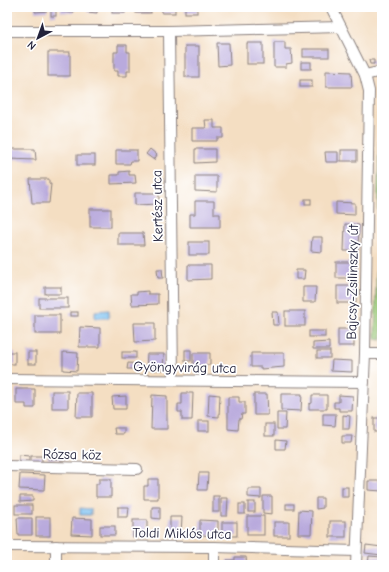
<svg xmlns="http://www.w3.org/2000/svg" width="389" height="572" viewBox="0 0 389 572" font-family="'Comic Neue',sans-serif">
<rect width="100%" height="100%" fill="#fff"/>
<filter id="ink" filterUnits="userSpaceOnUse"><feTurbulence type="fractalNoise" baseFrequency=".025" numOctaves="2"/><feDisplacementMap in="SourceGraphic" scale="8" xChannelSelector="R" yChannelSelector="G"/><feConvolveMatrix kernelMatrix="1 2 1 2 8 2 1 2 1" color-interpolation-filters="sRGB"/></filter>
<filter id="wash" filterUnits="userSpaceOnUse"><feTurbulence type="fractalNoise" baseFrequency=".012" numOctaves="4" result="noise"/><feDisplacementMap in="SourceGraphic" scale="16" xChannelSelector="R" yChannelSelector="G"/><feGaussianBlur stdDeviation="0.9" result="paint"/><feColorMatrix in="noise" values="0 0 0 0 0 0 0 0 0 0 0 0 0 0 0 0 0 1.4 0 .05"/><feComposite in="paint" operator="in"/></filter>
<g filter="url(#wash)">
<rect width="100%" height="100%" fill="#f4dec2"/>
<!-- green -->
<polygon fill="#99c876" stroke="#5e7558" points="380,90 382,90 382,340 375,339"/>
<!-- water -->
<g fill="#79bff0" stroke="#4e7096">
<polygon points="109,310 109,318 95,318 95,311"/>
<polygon points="80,508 91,509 91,515 80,515"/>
</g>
<g id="blocks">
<!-- building -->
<g fill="#b9aadd">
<polygon points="35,7 47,7 47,11 35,12"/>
<rect x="51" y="7" width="5" height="9"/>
<polygon points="61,7 74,7 73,13 61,12"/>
<polygon points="87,7 97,7 97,13 87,12"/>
<rect x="112" y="7" width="13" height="6"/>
<rect x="136" y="7" width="15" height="6"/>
<rect x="162" y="7" width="13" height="6"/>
<rect x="185" y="7" width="12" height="6"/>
<polygon points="279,7 300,7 300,9 279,10"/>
<polygon points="274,42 285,42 285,49 291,49 292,63 286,64 286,67 274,67"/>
<polygon points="217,43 229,43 230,65 218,66"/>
<rect x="247" y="43" width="16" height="21"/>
<polygon points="118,45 127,45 127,52 130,52 130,71 127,71 127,76 118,76 118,71 114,71 114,52 118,52"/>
<rect x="185" y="46" width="14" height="31"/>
<rect x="303" y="49" width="26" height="8"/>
<rect x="48" y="52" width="22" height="24"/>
<polygon points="369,60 374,60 374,64 370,64"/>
<rect x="301" y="62" width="10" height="7"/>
<polygon points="326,71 351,72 352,87 326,87"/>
<rect x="300" y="80" width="12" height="7"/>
<polygon points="205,120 214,120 214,128 223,128 223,138 217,138 217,141 192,141 192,128 206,128"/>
<polygon points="13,149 35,149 36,160 8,159 8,151"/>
<polygon points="150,149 157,155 154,160 146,154"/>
<polygon points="195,149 215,149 215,162 195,163"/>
<polygon points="116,150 137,150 137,161 131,161 130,164 116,164"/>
<rect x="341" y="150" width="16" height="11"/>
<polygon points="325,152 338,152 338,162 326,162"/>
<rect x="77" y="155" width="18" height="10"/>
<polygon points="129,171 129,175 135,175 136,183 111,184 111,175 119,175 119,172"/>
<polygon points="195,176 217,176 217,192 195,191"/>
<polygon points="30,179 49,179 49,184 51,184 49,203 32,203"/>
<polygon points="135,193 159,193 159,204 135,205"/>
<rect x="305" y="199" width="6" height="5"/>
<polygon points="195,201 214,201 214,214 220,214 220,227 190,227 190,214 195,214"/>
<polygon points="336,202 355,203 355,215 336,214"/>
<rect x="90" y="209" width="21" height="18"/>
<polygon points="345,224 359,225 358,251 344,251"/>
<polygon points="118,233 143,233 144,245 118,245"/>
<polygon points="312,237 322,237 322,252 311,251"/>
<rect x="189" y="242" width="20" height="13"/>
<rect x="336" y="262" width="20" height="16"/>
<polygon points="188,265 211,265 211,279 188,280"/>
<polygon points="157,269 162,269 163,278 158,278"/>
<polygon points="296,270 305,270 304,279 296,279"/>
<rect x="337" y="286" width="19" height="17"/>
<rect x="45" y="287" width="16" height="7"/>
<polygon points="303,287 316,287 315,302 303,302"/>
<polygon points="148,291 148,294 158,294 158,304 132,305 131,294 137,294 137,292"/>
<rect x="39" y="298" width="29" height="10"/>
<rect x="285" y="311" width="20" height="15"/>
<rect x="70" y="312" width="8" height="4"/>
<polygon points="272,312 278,312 279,325 273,325"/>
<rect x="35" y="315" width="25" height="19"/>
<polygon points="134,323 155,323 155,341 135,342"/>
<polygon points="80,327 100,328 100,347 79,347"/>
<rect x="338" y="329" width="16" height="17"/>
<rect x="309" y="331" width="16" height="6"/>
<polygon points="329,342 329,349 313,349 313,343"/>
<rect x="185" y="350" width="6" height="11"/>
<rect x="317" y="351" width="13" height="7"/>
<rect x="7" y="352" width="8" height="12"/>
<rect x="28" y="352" width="8" height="12"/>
<polygon points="63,352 78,353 77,371 63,370"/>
<rect x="122" y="352" width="14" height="6"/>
<polygon points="193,353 210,353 210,365 193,366"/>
<polygon points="251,353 284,353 284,367 261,369 261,367 251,367"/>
<polygon points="147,354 164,354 163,370 146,370"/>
<polygon points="332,360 352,361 352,372 331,371"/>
<polygon points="128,363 141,364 141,369 127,369"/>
<polygon points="16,389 35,389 35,408 26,408 26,404 16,404"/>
<rect x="52" y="391" width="16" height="17"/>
<polygon points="77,393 92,393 92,417 76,417"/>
<polygon points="182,393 193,393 192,420 182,420 182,412 178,412 178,404 182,404"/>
<polygon points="209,394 220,395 219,417 208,416"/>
<polygon points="254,394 267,394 268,415 254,415"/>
<polygon points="281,394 302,394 301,411 281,410"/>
<polygon points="152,395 167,396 167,429 151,429"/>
<polygon points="312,395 327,395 327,409 309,409 309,404 312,403"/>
<polygon points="339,395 353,396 352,411 339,411 339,408 334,408 334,402 339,402"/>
<polygon points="126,396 126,409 113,409 112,397"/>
<polygon points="228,397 239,397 239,402 245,402 245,414 242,414 241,419 239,419 238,430 228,429"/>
<polygon points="277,413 286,413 285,429 277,429"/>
<polygon points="323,414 336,414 335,426 323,425"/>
<polygon points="343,415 350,416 349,429 343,429"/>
<rect x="374" y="418" width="8" height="14"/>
<rect x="198" y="421" width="11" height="10"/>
<rect x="265" y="424" width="9" height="12"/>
<polygon points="114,428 124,428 124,434 115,434"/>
<polygon points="342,436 352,436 351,443 342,443"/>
<polygon points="276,440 286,441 285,449 276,449"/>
<polygon points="48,452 66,452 67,459 48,459"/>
<polygon points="19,455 29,456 29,462 19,461"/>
<rect x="31" y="456" width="11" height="6"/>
<polygon points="199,473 208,473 207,490 198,490"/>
<polygon points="20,474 45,475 44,490 19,489"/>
<polygon points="99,479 111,479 111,497 96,497 96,484 99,484"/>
<polygon points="148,479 158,479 158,499 144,499 144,486 148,486"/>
<polygon points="368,481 382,481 382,491 368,490"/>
<rect x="342" y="487" width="6" height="10"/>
<polygon points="248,489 261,489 261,498 248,497"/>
<polygon points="20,496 33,496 33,501 20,502"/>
<rect x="213" y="496" width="6" height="16"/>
<polygon points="263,496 272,496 272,514 263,513"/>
<polygon points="221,498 228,498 227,516 221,516"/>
<polygon points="316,498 323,498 323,508 316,509"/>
<rect x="248" y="502" width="7" height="10"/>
<rect x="239" y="504" width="6" height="10"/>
<rect x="286" y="504" width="8" height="5"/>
<rect x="15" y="505" width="17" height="9"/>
<polygon points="118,507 129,507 128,517 118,517"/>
<polygon points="152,507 160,507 160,519 152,518"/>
<polygon points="299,510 312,511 311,534 298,534"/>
<rect x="247" y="516" width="17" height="19"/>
<rect x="36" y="517" width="14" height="19"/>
<polygon points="170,517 182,517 181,534 170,534"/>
<polygon points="17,518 32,518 32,535 18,535"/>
<polygon points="72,518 92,519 92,535 71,534"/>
<rect x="133" y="520" width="14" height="17"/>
<polygon points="200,520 218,521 218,536 200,535"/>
<rect x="330" y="521" width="16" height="16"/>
<rect x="222" y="522" width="15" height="14"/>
<rect x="274" y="522" width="15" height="14"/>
<rect x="100" y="526" width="15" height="9"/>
<polygon points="366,545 382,547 382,555 365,553"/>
<polygon points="369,556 382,557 381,565 368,565"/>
<polygon points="235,557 246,557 247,565 227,565 227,560 235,560"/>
<rect x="111" y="563" width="9" height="2"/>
</g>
</g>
</g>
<g filter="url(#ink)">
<use href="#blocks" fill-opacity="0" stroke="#8b807e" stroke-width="1"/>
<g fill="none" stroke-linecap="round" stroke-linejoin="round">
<!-- minor casing -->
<g stroke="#8b807e" stroke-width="12">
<g id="minor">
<polyline points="331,7 365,75 369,91 365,354 356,565"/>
<polyline points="7,31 169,31 341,27"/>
<polyline points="169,31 173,380"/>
<polyline points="365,75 382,71"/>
<polyline points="365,354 382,354"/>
<polyline points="7,379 364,382"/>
<polyline points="7,466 137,469"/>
<polyline points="7,546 214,547 356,551"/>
<polyline points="56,546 56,565"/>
<polyline points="214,565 214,547"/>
</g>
</g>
<!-- minor -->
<use href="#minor" stroke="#fff" stroke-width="10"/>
</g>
</g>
<g text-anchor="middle" stroke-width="3.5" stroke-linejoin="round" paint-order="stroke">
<!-- street labels -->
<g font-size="14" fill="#22223b" stroke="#fff">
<text transform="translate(157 206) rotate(-91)" y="5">Kertész utca</text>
<text transform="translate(352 282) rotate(-89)" y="5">Bajcsy-Zsilinszky út</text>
<text transform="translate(185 367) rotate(1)" y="5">Gyöngyvirág utca</text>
<text transform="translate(72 454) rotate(1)" y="5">Rózsa köz</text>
<text transform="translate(182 533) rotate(1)" y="5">Toldi Miklós utca</text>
</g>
</g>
<!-- margin -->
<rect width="389" height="572" fill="none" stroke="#fff" stroke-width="24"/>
<!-- north arrow -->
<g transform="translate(38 38) rotate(221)" stroke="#ffffff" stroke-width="3" paint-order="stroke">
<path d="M0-3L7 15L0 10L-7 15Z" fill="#22223b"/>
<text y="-6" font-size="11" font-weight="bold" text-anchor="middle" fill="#22223b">N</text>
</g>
</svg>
